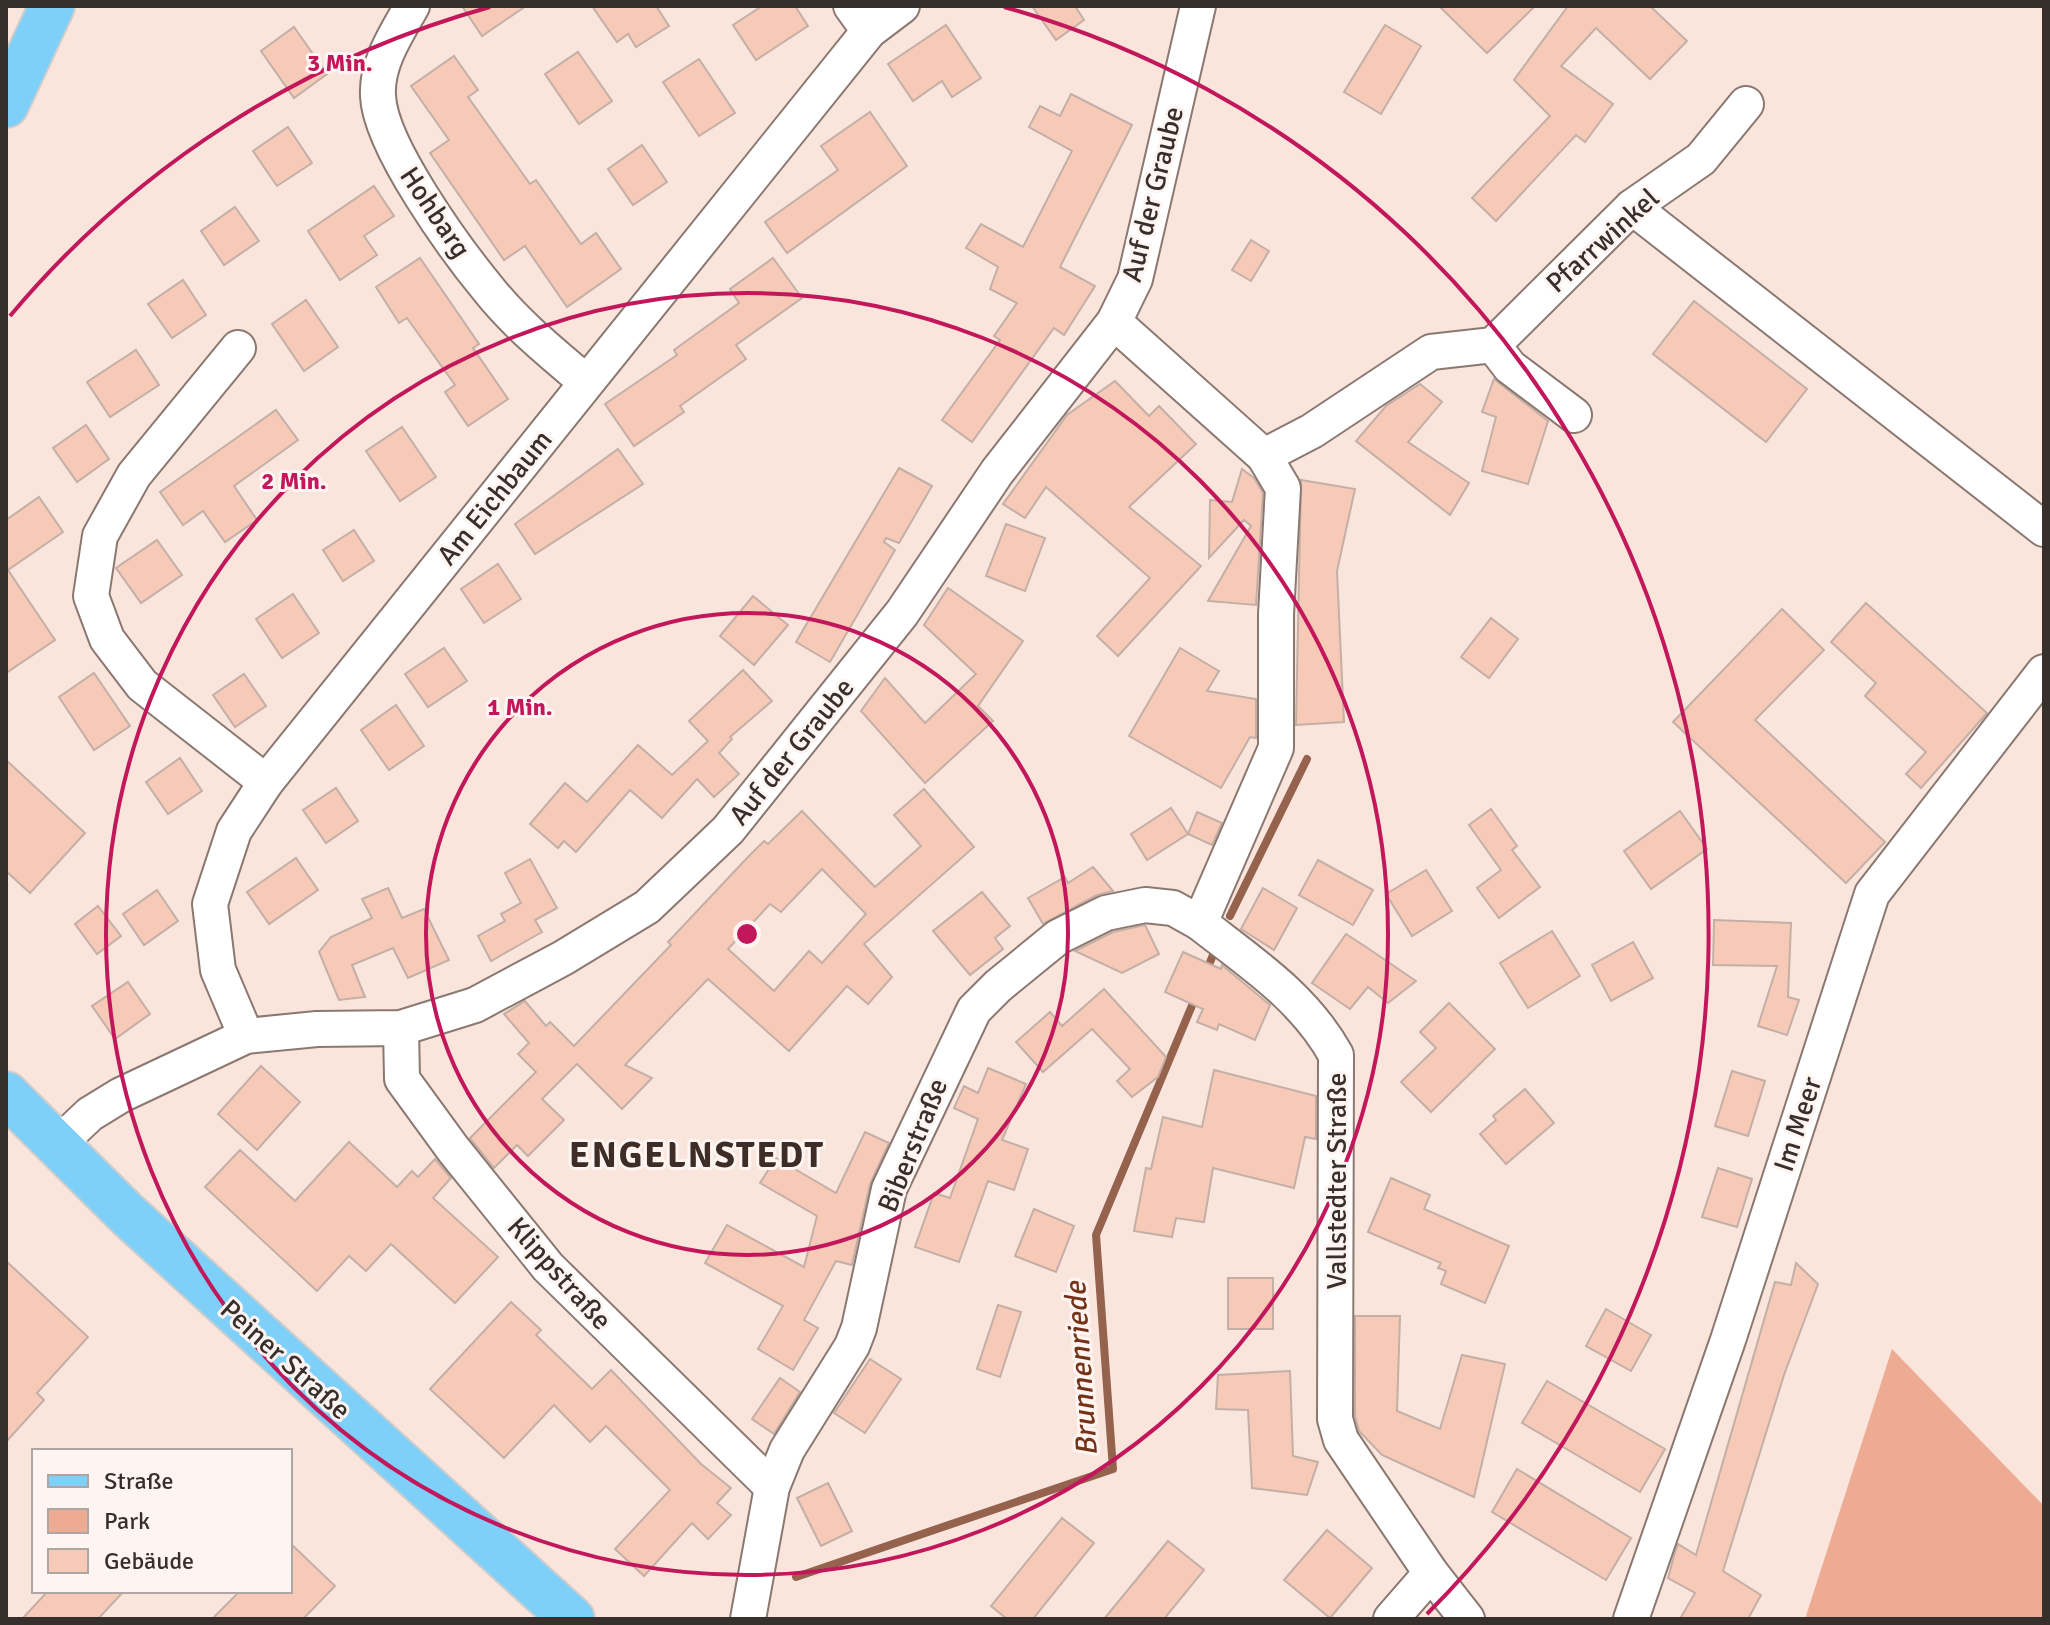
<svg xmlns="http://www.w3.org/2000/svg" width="2050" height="1625" viewBox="0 0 2050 1625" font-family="Signika,sans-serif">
<rect width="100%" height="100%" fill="#fae5dc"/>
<!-- green -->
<polygon fill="#ecab92" points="1892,1349 2044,1506 2044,1619 1805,1619"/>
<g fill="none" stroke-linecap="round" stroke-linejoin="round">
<!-- stream -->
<g stroke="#95624e" stroke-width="8">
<polyline points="1230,916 1307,759"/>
<polyline points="1206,972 1213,955"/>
<polyline points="796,1577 1113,1469 1096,1235 1196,996"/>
</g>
</g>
<!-- building -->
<g fill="#f7cab8" stroke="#c4afa7" stroke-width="2" fill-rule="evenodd">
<polygon points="462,6 526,6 482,36"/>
<polygon points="592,6 656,6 669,26 636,47 628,34 617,42"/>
<polygon points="762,6 795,6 808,26 756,60 733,25"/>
<polygon points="1032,6 1075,6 1084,20 1056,40"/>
<polygon points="1439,6 1535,6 1487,53"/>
<polygon points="1568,6 1650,6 1687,41 1650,79 1596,28 1561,66 1613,104 1585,142 1576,135 1496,221 1472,198 1550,116 1514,80"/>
<polygon points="946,25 981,78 952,97 942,81 913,101 888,64"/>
<polygon points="1385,25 1421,46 1381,114 1344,92"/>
<polygon points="294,27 327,74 294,98 261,51"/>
<polygon points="578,52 612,101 579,124 545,74"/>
<polygon points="454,56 478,90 468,97 530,184 536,180 581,244 596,233 621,269 567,307 525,246 504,260 430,153 449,140 411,86"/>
<polygon points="699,59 735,113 699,136 663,82"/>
<polygon points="1071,94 1132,125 1060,267 1095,286 1064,335 1054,328 972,442 942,420 1000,340 994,336 1017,303 990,289 998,267 966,248 981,224 1023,247 1072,151 1029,127 1040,106 1060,116"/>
<polygon points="870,112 907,166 787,253 765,222 838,170 821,146"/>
<polygon points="288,127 312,163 277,186 253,151"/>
<polygon points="642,145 667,182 633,205 608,169"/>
<polygon points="374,186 394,216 364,236 377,255 340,280 308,231"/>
<polygon points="235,207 259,241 224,265 201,231"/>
<polygon points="1251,240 1269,251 1251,281 1232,270"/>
<polygon points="420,258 479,344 473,348 508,399 468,426 445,392 455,385 407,318 399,323 376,287"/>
<polygon points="773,258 802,298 736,345 746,359 680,406 684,412 634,446 605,404 677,355 674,350 739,303 730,289"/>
<polygon points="183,280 206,315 172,338 148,304"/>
<polygon points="306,300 338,347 304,371 272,324"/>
<polygon points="1694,301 1807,389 1766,442 1653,354"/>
<polygon points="136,350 159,385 110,417 87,382"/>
<polygon points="1494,379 1548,421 1528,484 1482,471 1496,417 1482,412"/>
<polygon points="1115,381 1149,416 1159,406 1196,444 1129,507 1201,566 1118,656 1097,636 1150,578 1046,487 1025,518 1003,504 1067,415"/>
<polygon points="1420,384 1442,402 1408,442 1469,483 1450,515 1356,441 1386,406"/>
<polygon points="276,410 298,440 234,486 257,520 225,542 203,511 183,525 160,492"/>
<polygon points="86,425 109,459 77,482 53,448"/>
<polygon points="402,427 436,477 400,501 366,451"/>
<polygon points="618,449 643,484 535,554 515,524"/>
<polygon points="899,468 932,486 899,543 886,538 884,542 895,550 830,662 796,642"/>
<polygon points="1242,469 1254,478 1263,493 1256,605 1208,601 1251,526 1244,520 1209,558 1210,500 1232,502"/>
<polygon points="1301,480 1355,489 1337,571 1344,722 1296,725"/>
<polygon points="39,497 63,532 8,570 55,640 6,673 6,520"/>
<polygon points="1006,524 1045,538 1025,591 986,576"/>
<polygon points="354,530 374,561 343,581 323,550"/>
<polygon points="157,540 182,575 141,603 116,568"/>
<polygon points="498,564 521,599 484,623 461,589"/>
<polygon points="948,588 1023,641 978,706 993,721 925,783 861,711 885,678 925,723 976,674 924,625"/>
<polygon points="293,594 319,633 282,658 256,619"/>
<polygon points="753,596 788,625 754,665 720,636"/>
<polygon points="1866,603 1987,713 1921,788 1906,774 1926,752 1865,696 1876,683 1831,642"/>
<polygon points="1782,609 1824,650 1755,720 1885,842 1846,883 1673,722"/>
<polygon points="1491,618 1518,639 1489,678 1461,657"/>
<polygon points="444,648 467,681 428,707 405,674"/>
<polygon points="1180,648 1219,671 1207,691 1256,699 1256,738 1250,737 1221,788 1129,736"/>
<polygon points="743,670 772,701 730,737 732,739 719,753 739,774 714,797 697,779 662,818 630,790 576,852 564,841 558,848 530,824 565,783 587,802 638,745 672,775 708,741 689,721"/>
<polygon points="94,673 130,726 94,750 59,697"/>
<polygon points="244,674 266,706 235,727 213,695"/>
<polygon points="396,705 424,746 389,770 361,730"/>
<polygon points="180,758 202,791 168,814 146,782"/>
<polygon points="6,760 85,833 30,893 6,871"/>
<polygon points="336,788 358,821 326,843 303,810"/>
<path d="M924,789l50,58 -110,97 28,33 -24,27 -21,-18 -58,65 -81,-72 -83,86 27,13 -30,31 -45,-45 -35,35 22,21 -36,36 -11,-11 -23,23 -24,-30 66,-66 -18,-18 11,-11 -25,-29 21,-13 21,25 4,-4 24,24 97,-101 -3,-3 79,-84 17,-17 4,3 34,-33 73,76 46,-41 -27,-31zM822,869l44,45 -44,49 -13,-12 -35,40 -46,-42 42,-45 11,8z"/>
<polygon points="1171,808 1188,834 1147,860 1131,834"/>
<polygon points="1491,809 1517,846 1512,850 1540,887 1499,918 1477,888 1501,870 1469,825"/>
<polygon points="1680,811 1707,849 1651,889 1624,851"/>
<polygon points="1197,812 1222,823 1212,845 1188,834"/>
<polygon points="296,858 318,890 269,924 247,892"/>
<polygon points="530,859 557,908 535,920 542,932 491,961 478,936 505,921 501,914 521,903 505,873"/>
<polygon points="1318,860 1373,890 1353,925 1299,895"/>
<polygon points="1093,867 1113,891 1097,895 1043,924 1028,898 1065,877 1068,883"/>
<polygon points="1426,870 1452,911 1412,936 1386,894"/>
<polygon points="388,888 402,918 424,909 449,960 408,978 393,948 352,965 365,997 339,1000 319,952 331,937 372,918 362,899"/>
<polygon points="1263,888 1297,908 1274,950 1241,929"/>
<polygon points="157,890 178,921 144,945 123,914"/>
<polygon points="982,892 1010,926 995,938 1003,949 970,975 933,931"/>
<polygon points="98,906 121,936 97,954 75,924"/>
<polygon points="1714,920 1791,923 1788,997 1799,1000 1787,1035 1758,1026 1777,966 1713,965"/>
<polygon points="1145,925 1159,954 1122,973 1075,951 1113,932"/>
<polygon points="1552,931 1580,976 1528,1008 1500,963"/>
<polygon points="1346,934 1366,947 1416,981 1388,1003 1368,987 1350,1009 1312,983"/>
<polygon points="1633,942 1653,978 1611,1001 1592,965"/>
<polygon points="1183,952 1221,969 1222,965 1270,1005 1255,1040 1219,1024 1217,1030 1197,1022 1203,1009 1165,992"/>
<polygon points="128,982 150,1014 115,1039 92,1006"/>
<polygon points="1104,989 1166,1057 1158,1077 1132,1097 1117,1081 1130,1069 1092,1029 1043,1072 1016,1042 1050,1012 1062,1026"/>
<polygon points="1449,1003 1495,1049 1431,1112 1401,1082 1436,1048 1420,1032"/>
<polygon points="261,1066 300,1102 257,1150 218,1114"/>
<polygon points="988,1068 1026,1084 1002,1140 1028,1149 1014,1190 988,1181 959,1262 915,1247 934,1193 950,1198 978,1119 954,1108 964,1086 978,1093"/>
<polygon points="1214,1070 1316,1096 1316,1139 1305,1137 1294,1188 1213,1168 1204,1222 1176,1218 1172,1237 1134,1231 1146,1168 1151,1169 1163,1117 1202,1127"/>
<polygon points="1732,1071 1765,1081 1748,1136 1715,1126"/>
<polygon points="1525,1089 1554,1123 1506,1164 1480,1134 1496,1120 1493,1116"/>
<polygon points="865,1132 889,1143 870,1184 852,1265 836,1261 804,1320 818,1328 793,1370 758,1349 783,1306 705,1263 727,1225 804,1267 817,1216 760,1183 776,1158 836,1193"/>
<polygon points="349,1142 397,1187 412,1171 418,1177 435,1159 451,1178 433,1198 498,1257 455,1303 391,1244 366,1271 349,1256 317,1291 205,1187 240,1150 295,1201"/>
<polygon points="1718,1168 1752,1179 1737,1227 1702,1217"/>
<polygon points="1391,1178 1430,1195 1424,1209 1509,1246 1485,1303 1441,1284 1446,1271 1438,1268 1441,1263 1368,1232"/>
<polygon points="1034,1209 1074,1226 1056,1272 1015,1256"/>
<polygon points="6,1261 88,1337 37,1393 44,1400 6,1442"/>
<polygon points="1796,1263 1818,1284 1784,1375 1723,1571 1761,1595 1748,1619 1680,1619 1695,1593 1668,1578 1674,1556 1678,1544 1696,1555 1775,1282 1791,1285"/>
<rect x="1228" y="1278" width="45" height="51"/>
<polygon points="511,1302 541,1330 536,1335 592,1389 611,1370 701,1464 731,1488 717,1503 731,1515 708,1539 692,1523 644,1576 615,1549 670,1490 606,1426 590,1442 554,1405 504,1458 430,1389"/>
<polygon points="998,1305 1021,1312 1000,1377 977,1369"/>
<polygon points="1606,1309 1651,1335 1631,1371 1586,1346"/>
<polygon points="1355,1316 1400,1316 1397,1411 1440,1429 1462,1355 1505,1364 1474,1497 1382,1455 1359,1431 1355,1416"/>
<polygon points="870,1359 901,1379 865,1433 834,1413"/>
<polygon points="1290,1371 1293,1456 1318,1462 1307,1495 1252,1488 1248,1410 1216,1409 1218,1375"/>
<polygon points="780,1378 800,1392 774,1434 752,1419"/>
<polygon points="1547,1381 1665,1449 1640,1492 1522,1423"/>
<polygon points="1517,1469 1631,1538 1606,1580 1492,1512"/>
<polygon points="828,1483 852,1531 821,1546 797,1498"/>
<polygon points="1062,1518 1094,1543 1033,1619 1007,1619 991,1606"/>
<polygon points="1327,1530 1372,1568 1330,1618 1284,1580"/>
<polygon points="1168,1541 1204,1570 1164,1619 1104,1619"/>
<polygon points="290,1543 335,1586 303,1619 212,1619 240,1591 290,1591"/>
<polygon points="48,1591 124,1591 98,1619 22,1619"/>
</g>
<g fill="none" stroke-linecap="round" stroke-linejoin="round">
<!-- minor casing -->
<g stroke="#8b7870" stroke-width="38">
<g id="minor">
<path d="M412,6c-15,27 -36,57 -34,90 2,50 78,154 111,194 28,35 63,63 97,92"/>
<polyline points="851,6 869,31"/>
<polyline points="1632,207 2044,529"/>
<path d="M1114,322l150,134 19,32 -7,126v134l-76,175c51,40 104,74 136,132l-1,364 6,21 90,133 36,46"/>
<polyline points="1493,345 1510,367 1574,415"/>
<polyline points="238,348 134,475 100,536 91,596 107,639 142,685 266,782"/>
<polyline points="1264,456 1312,431 1431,352 1493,345 1632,207 1701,159 1746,104"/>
<polyline points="401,1028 402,1079 453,1149 548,1267 772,1487"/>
<polyline points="246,1036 218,970 210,904 234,831 266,782 869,31 902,6"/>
<polyline points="56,1146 90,1114 121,1095 246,1036 317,1029 401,1028 475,1005 563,958 647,907 728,830 902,613 997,472 1114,322 1135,279 1198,6"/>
<polyline points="748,1619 772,1487 787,1450 852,1346 859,1328 889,1189 974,1010 998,986 1058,937 1106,913 1145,905 1173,908 1200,923"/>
<polyline points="1391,1619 1431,1573"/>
<polyline points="1631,1619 1728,1340 1872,894 2044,672"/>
</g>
</g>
<!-- major casing -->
<g stroke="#cfcdcc" stroke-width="48">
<g id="major">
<polyline points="6,105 52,6"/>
<polyline points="6,1094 128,1215 572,1619"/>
</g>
</g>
<!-- minor -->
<use href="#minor" stroke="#fff" stroke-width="34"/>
<!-- major -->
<use href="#major" stroke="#7ed0f9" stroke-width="44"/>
</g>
<!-- distance rings -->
<g fill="none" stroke="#c2185b" stroke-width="4">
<circle cx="747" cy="934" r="321"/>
<circle cx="747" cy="934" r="641"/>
<path d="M10 316A962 962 0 0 1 490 7M1004 7A962 962 0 0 1 1427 1614"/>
</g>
<g text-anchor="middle" stroke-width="6" stroke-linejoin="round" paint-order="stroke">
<!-- street labels -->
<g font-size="28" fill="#372f2b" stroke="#fef5f2">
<text transform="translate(1152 194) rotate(-76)" y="10">Auf der Graube</text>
<text transform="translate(436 212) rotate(56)" y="10">Hohbarg</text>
<text transform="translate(1602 240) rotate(-42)" y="10">Pfarrwinkel</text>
<text transform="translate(494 497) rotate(-51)" y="10">Am Eichbaum</text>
<text transform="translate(791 751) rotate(-51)" y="10">Auf der Graube</text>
<text transform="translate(1797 1124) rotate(-72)" y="10">Im Meer</text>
<text transform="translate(912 1145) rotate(-68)" y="10">Biberstraße</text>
<text transform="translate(1336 1181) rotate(-90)" y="10">Vallstedter Straße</text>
<text transform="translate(560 1273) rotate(48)" y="10">Klippstraße</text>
<text transform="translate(286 1359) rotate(42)" y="10">Peiner Straße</text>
</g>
<!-- water labels -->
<g font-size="30" font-style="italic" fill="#743317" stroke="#fef5f2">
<text transform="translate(1081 1369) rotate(-94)" y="10">Brunnenriede</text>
</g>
<!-- district labels -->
<g font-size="36" font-weight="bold" letter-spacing="2" fill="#3e2d27" stroke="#fef5f2">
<text x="697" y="1167">ENGELNSTEDT</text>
</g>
</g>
<circle cx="747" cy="934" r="12" fill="#c2185b" stroke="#fef5f2" stroke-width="4"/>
<g font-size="24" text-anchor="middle" font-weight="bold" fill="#c2185b" stroke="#fef5f2" stroke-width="6" stroke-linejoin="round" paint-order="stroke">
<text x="340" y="71">3 Min.</text>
<text x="294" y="489">2 Min.</text>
<text x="520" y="715">1 Min.</text>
</g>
<!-- border -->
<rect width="2050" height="1625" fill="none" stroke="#372f2b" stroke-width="16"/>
<!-- legend -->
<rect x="32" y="1449" width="260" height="144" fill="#fef5f2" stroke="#aea6a2" stroke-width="2"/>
<rect x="48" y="1475" width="40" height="12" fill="#7ed0f9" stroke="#aea6a2" stroke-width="2"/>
<text x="104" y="1489" font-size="24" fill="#372f2b">Straße</text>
<rect x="48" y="1509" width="40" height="24" fill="#ecab92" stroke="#aea6a2" stroke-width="2"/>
<text x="104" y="1529" font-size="24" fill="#372f2b">Park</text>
<rect x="48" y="1549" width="40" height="24" fill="#f7cab8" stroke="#aea6a2" stroke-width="2"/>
<text x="104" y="1569" font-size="24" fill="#372f2b">Gebäude</text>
</svg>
